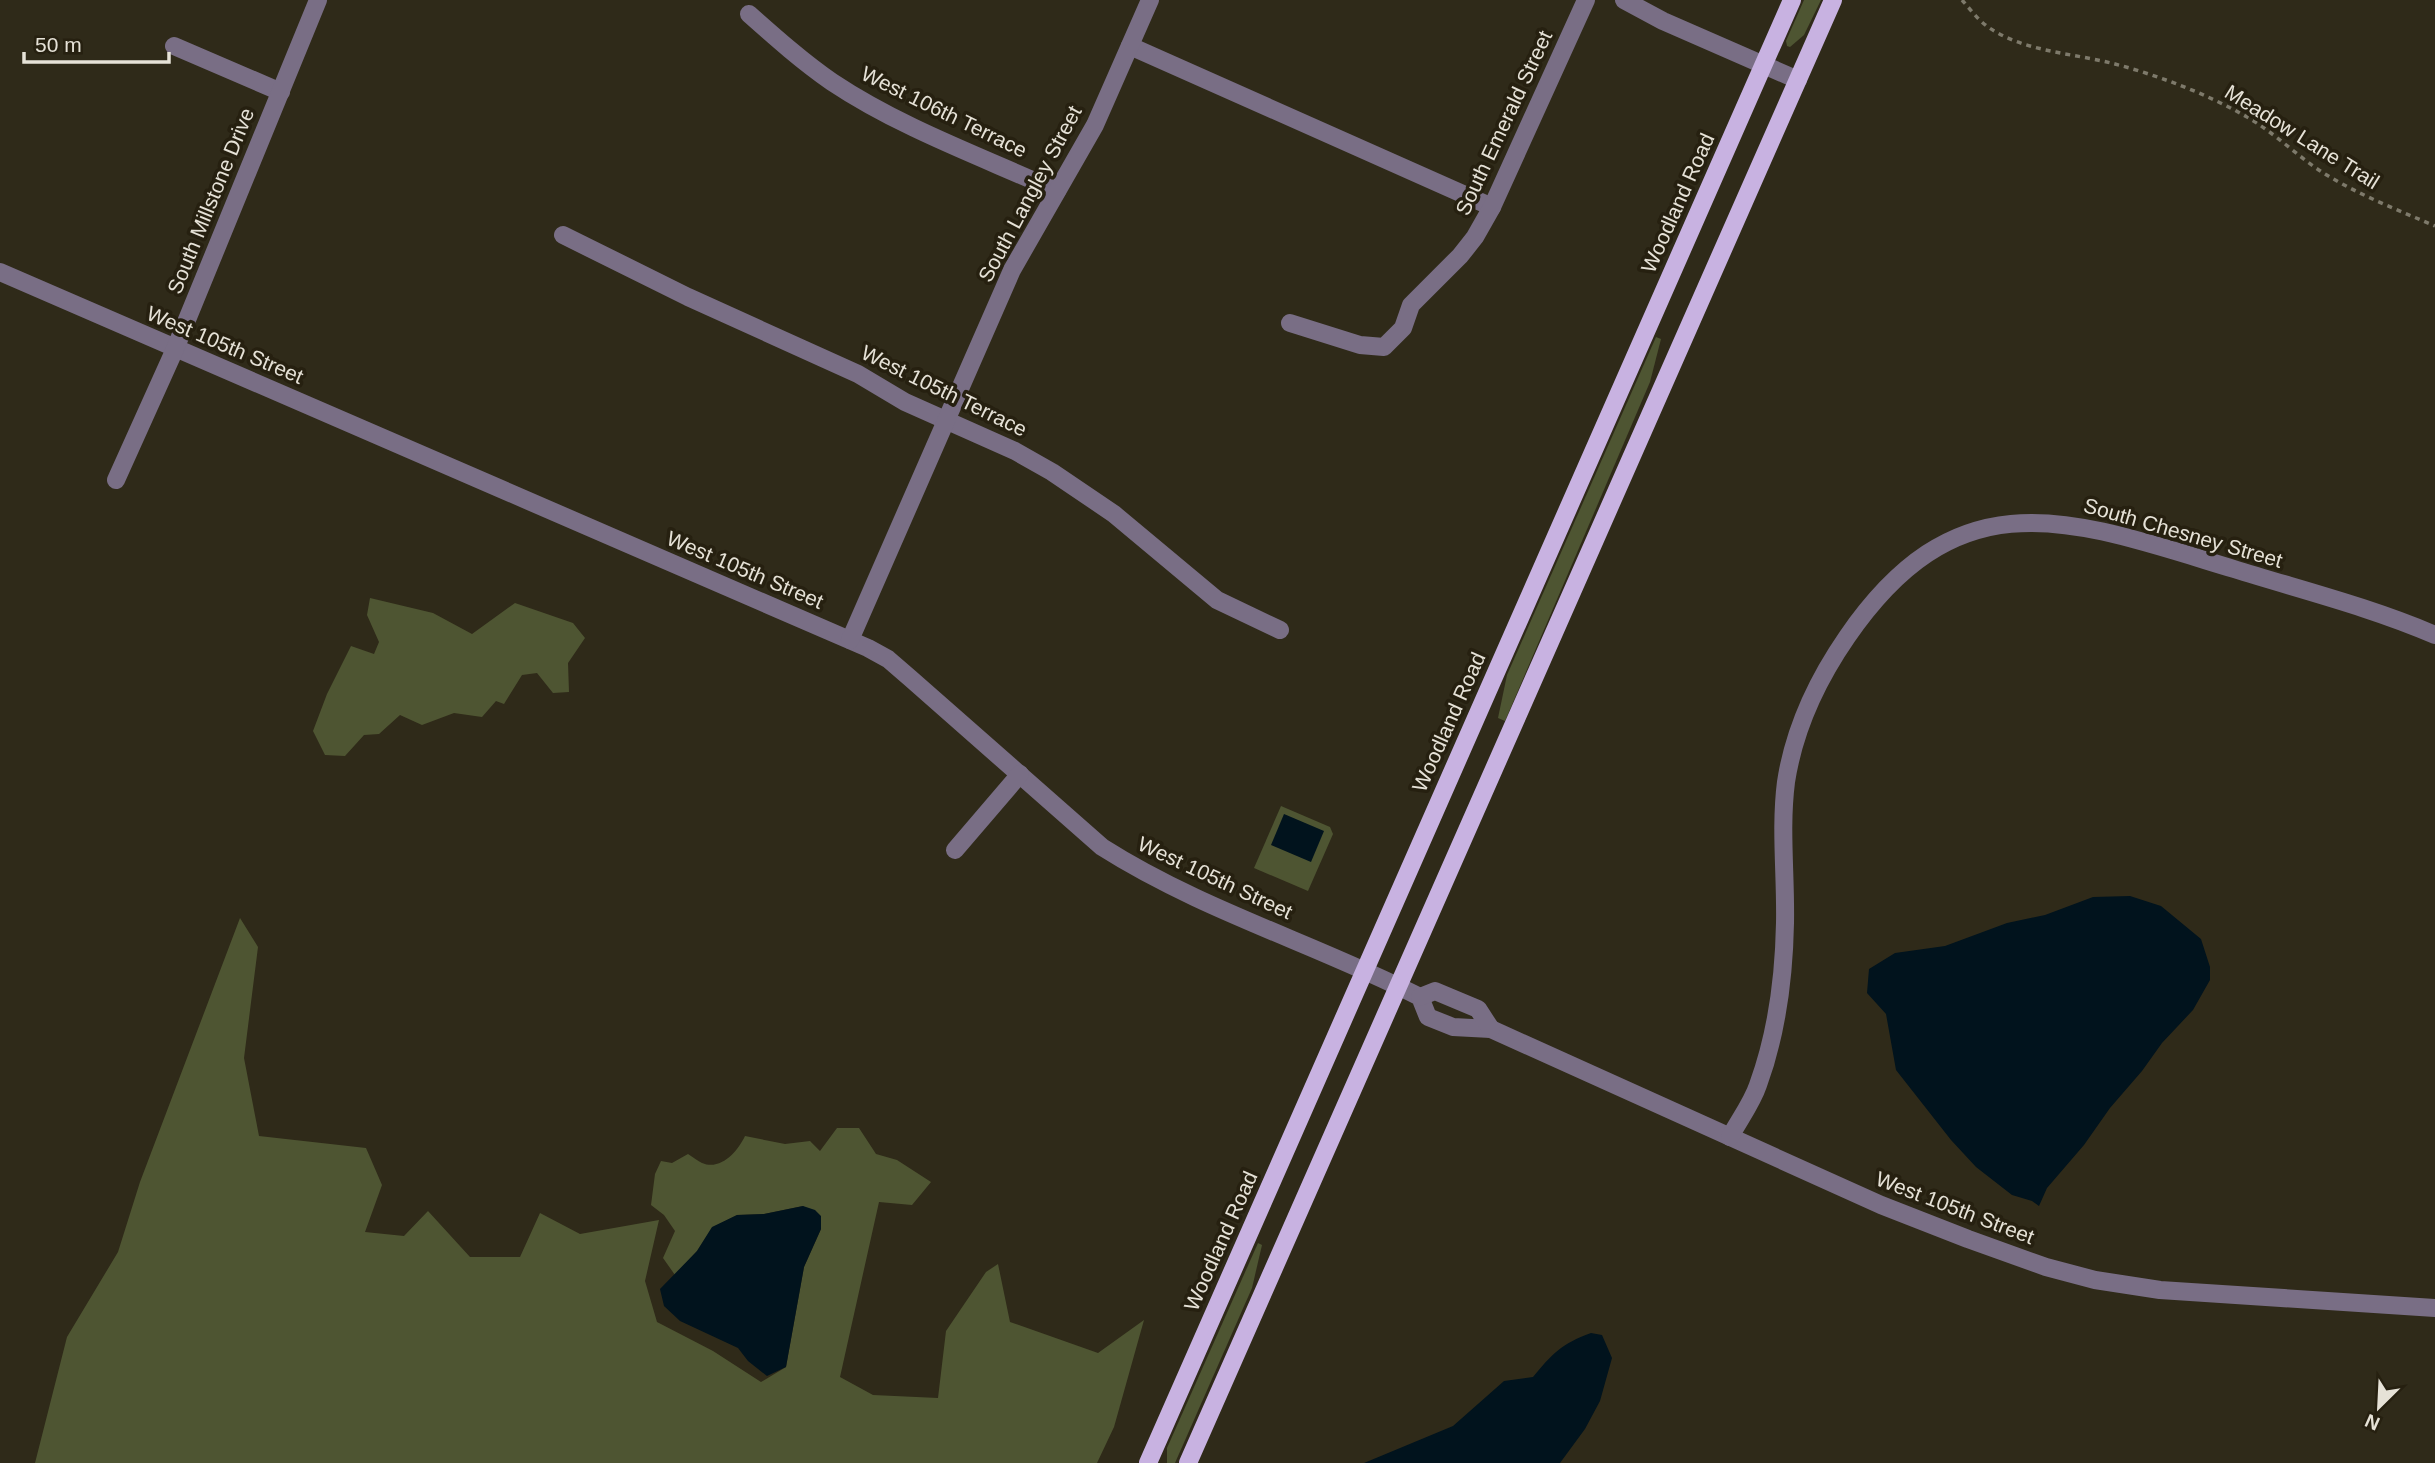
<svg xmlns="http://www.w3.org/2000/svg" width="2435" height="1463" viewBox="0 0 2435 1463" font-family="Helvetica,sans-serif">
<rect width="100%" height="100%" fill="#2f2a19"/>
<!-- green -->
<g fill="#4e5532">
<polygon points="1804,0 1821,0 1804,35 1790,47 1787,46 1786,41"/>
<polygon points="1656,337 1661,339 1650,382 1505,721 1498,718 1507,675"/>
<polygon points="370,598 433,613 472,634 515,603 573,623 585,638 568,663 569,692 553,693 537,673 522,675 504,704 496,701 482,717 454,713 422,725 400,715 379,734 364,735 345,756 325,755 313,731 327,694 351,646 374,654 379,642 367,615"/>
<polygon points="1281,806 1330,827 1333,834 1308,891 1254,868"/>
<path d="M240,918l18,29 -14,111 15,78 107,12 16,37 -17,47 39,4 24,-25 42,46h50l20,-44 40,21 79,-14 -14,61 12,41 56,29 48,31 25,-15 18,-100 17,-38 -18,-23 -39,8 -27,1 -25,13 -15,23 -22,24 -12,-17 12,-27 -11,-16 -13,-10 4,-31 6,-13 11,2 16,-9c5,3 10,7 14,9 19,8 36,-12 43,-27l40,8 25,-3 10,10 17,-23h22l17,26 21,6 34,22 -19,23 -33,-3 -39,175 33,18 65,3 8,-67 40,-59 12,-8 12,58 88,31 46,-33 -30,107 -17,36h-1062l32,-126 51,-85 22,-70z"/>
<polygon points="1258,1243 1262,1245 1252,1288 1175,1463 1167,1463 1167,1448"/>
</g>
<!-- water -->
<g fill="#01131d">
<polygon points="1284,814 1324,831 1311,862 1271,845"/>
<polygon points="2130,896 2161,906 2201,939 2210,967 2210,980 2193,1010 2162,1043 2142,1071 2110,1108 2084,1145 2047,1188 2039,1206 2032,1201 2012,1195 1976,1167 1951,1140 1896,1070 1886,1014 1867,993 1869,969 1895,953 1945,946 2007,923 2045,915 2093,897"/>
<polygon points="803,1206 815,1210 821,1216 821,1229 804,1267 786,1367 767,1376 748,1361 738,1348 680,1321 664,1306 660,1289 697,1251 712,1227 737,1215 764,1214"/>
<path d="M1591,1333l11,2 10,23 -12,43 -15,28 -25,34h-196l89,-37 51,-45 29,-4c20,-24 28,-33 58,-44z"/>
</g>
<g fill="none" stroke-linecap="round" stroke-linejoin="round">
<!-- path -->
<path stroke="#7e7a6b" stroke-width="3.5" stroke-dasharray="5 5" stroke-linecap="butt" d="M1962,0c8,9 16,20 26,27 36,25 85,26 127,37 45,12 92,30 132,53 28,16 51,40 78,57 34,21 73,36 110,52"/>
<!-- minor -->
<g stroke="#796e85" stroke-width="18">
<polyline points="1624,0 1663,21 1798,80"/>
<path d="M749,14c27,24 54,48 83,68 69,46 150,75 225,109"/>
<polyline points="174,46 281,92"/>
<polyline points="1130,46 1492,207"/>
<polyline points="563,235 688,297 858,374 905,402 1015,451 1052,472 1114,514 1217,600 1280,630"/>
<path d="M0,272l868,376 20,11 22,19 192,169c99,63 214,97 318,150l8,20 25,10 38,2 390,176 87,34 78,28 49,13 65,10 275,18"/>
<polyline points="1290,323 1360,345 1384,347 1403,328 1411,305 1460,256 1475,237 1492,207 1586,0"/>
<polyline points="116,480 175,349 318,0"/>
<polyline points="850,640 1012,270 1095,125 1150,0"/>
<polyline points="955,850 1020,774"/>
<polyline points="1420,997 1435,991 1478,1009 1491,1029"/>
<path d="M1730,1137c9,-17 22,-34 28,-52 19,-52 26,-107 27,-162 1,-47 -5,-94 1,-141 8,-52 32,-103 61,-145 113,-164 225,-117 387,-68 67,21 136,38 201,66"/>
</g>
<!-- major -->
<g stroke="#c8b2e1" stroke-width="18">
<polyline points="1148,1463 1792,0"/>
<polyline points="1188,1463 1833,0"/>
</g>
</g>
<g text-anchor="middle" stroke-width="7" stroke-linejoin="round" paint-order="stroke">
<!-- street labels -->
<g font-size="21" fill="#e6e2d7" stroke="#262010">
<text transform="translate(944 112) rotate(26)" y="7">West 106th Terrace</text>
<text transform="translate(1504 123) rotate(-65)" y="7">South Emerald Street</text>
<text transform="translate(2302 137) rotate(32)" y="7">Meadow Lane Trail</text>
<text transform="translate(1030 194) rotate(-62)" y="7">South Langley Street</text>
<text transform="translate(211 201) rotate(-68)" y="7">South Millstone Drive</text>
<text transform="translate(1678 203) rotate(-66)" y="7">Woodland Road</text>
<text transform="translate(225 345) rotate(23)" y="7">West 105th Street</text>
<text transform="translate(944 391) rotate(26)" y="7">West 105th Terrace</text>
<text transform="translate(2183 533) rotate(16)" y="7">South Chesney Street</text>
<text transform="translate(745 570) rotate(23)" y="7">West 105th Street</text>
<text transform="translate(1449 722) rotate(-66)" y="7">Woodland Road</text>
<text transform="translate(1215 878) rotate(25)" y="7">West 105th Street</text>
<text transform="translate(1955 1208) rotate(21)" y="7">West 105th Street</text>
<text transform="translate(1221 1241) rotate(-66)" y="7">Woodland Road</text>
</g>
</g>
<!-- north arrow -->
<g transform="translate(2379 1407) rotate(204)" stroke="#262010" stroke-width="5" paint-order="stroke">
<path d="M0-5L12 26L0 18L-12 26Z" fill="#e6e2d7"/>
<text y="-10" font-size="19" font-weight="bold" text-anchor="middle" fill="#e6e2d7">N</text>
</g>
<!-- scale -->
<path d="M24 52v10h145v-10" fill="none" stroke="#e6e2d7" stroke-width="3.5"/>
<text x="35" y="52" font-size="21" fill="#e6e2d7" stroke="#262010" stroke-width="5" paint-order="stroke">50 m</text>
</svg>
